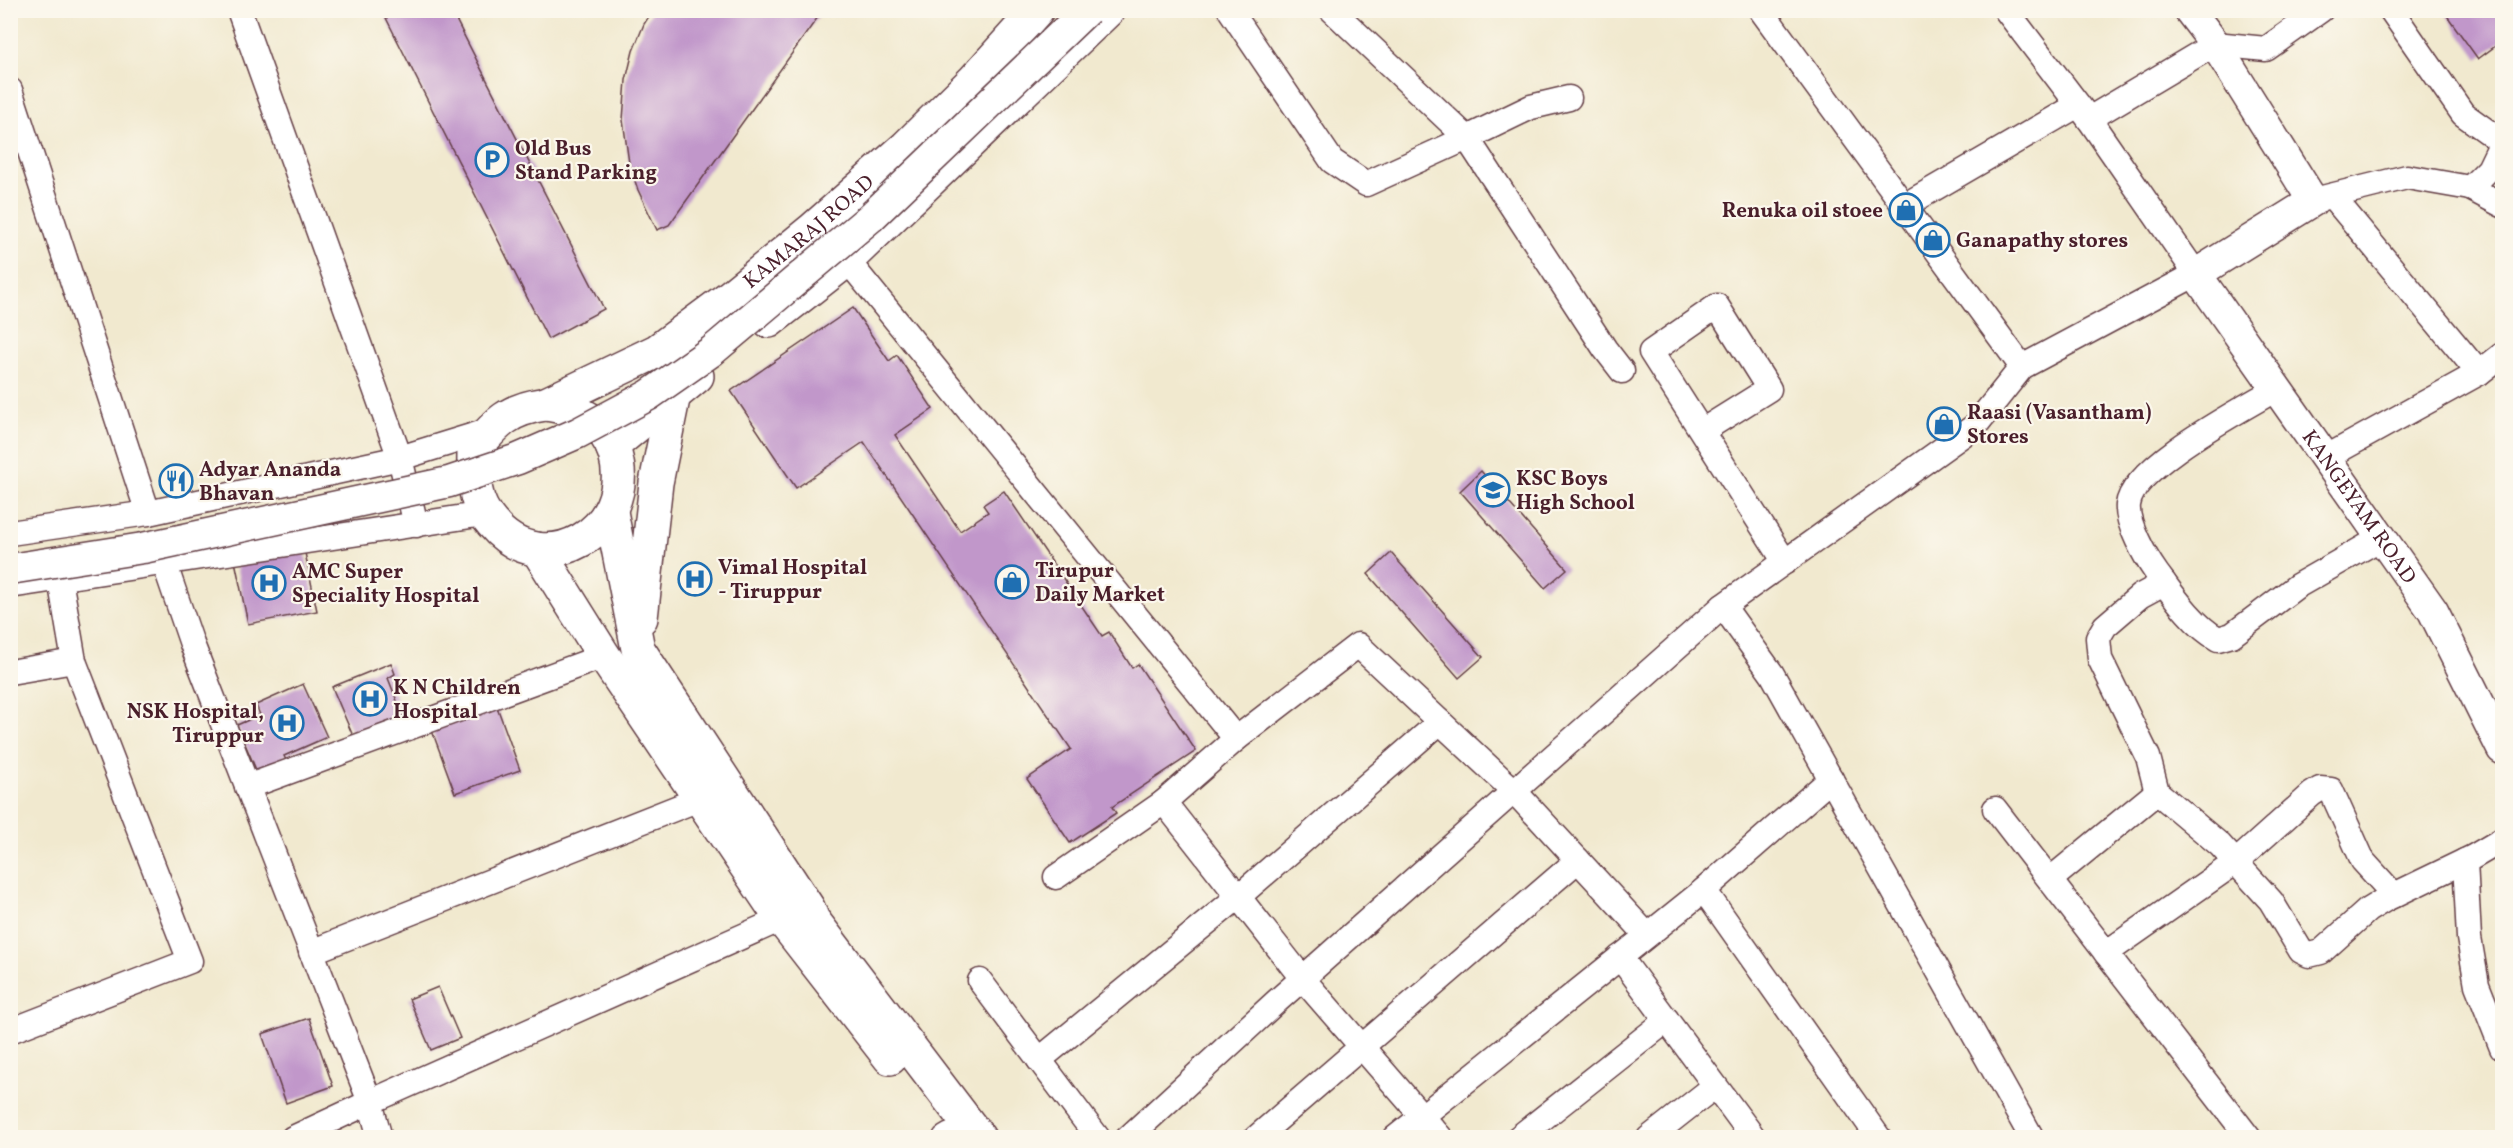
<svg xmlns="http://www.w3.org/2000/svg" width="2513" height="1148" viewBox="0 0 2513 1148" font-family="Vollkorn,serif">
<rect width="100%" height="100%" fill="#fbf7ec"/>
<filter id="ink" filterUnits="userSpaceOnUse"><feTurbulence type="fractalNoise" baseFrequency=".0167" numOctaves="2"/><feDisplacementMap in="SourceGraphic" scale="12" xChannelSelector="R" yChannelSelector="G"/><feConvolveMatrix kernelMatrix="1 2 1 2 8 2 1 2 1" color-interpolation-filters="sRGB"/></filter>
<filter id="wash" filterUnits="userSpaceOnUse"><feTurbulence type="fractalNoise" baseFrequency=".008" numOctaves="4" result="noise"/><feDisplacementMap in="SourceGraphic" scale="24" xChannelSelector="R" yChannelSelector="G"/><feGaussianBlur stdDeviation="1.35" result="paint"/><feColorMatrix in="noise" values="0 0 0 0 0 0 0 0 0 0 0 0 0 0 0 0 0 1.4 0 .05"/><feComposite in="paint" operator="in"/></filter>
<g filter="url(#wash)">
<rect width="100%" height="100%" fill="#f1e9cf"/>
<g id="blocks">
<!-- building -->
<g fill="#c197ca">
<polygon points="382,10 451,10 604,309 548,339"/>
<polygon points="653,10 823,10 669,225 657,230 638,190 629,163 623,120 626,80 633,51 644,24"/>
<polygon points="2443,10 2486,10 2487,12 2502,10 2502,41 2478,59"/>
<polygon points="853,308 889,361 897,355 933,409 895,435 960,531 988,512 983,505 1004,491 1102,636 1109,632 1132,668 1138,664 1196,751 1112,807 1116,813 1070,843 1027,779 1071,749 864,442 796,488 731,391"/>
<polygon points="1481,471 1567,569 1545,588 1460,491"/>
<polygon points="304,548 317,611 248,624 235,561"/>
<polygon points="1391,553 1483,657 1459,678 1368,574"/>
<polygon points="391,663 395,674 388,678 403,716 353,736 332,687"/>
<polygon points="303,684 327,737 284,756 289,767 260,779 237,725 260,715 256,705"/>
<polygon points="496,704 520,770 455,793 431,728"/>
<polygon points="438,987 460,1038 431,1050 409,999"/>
<polygon points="309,1018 333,1086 286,1103 262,1034"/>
</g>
</g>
</g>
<g filter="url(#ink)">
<use href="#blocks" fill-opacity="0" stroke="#633d44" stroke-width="1.5"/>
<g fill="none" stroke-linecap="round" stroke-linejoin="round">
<!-- minor casing -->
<g stroke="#633d44" stroke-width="27">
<g id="minor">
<polyline points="239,10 400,458 416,525"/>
<polyline points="1230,10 1332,161 1366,184 1467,138 1332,10"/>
<polyline points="1761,10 2022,367"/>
<polyline points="2391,10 2463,114 2502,142"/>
<polyline points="10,90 148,513"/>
<polyline points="1569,98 1531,107 1467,138 1605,349 1622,371"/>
<polyline points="2089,119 2215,44 2266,49 2321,10"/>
<polyline points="2470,188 2489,169 2502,142"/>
<polyline points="2332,196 2479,373"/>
<polyline points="2318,199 2407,177 2470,188 2502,205"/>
<polyline points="1904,206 2078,105"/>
<polyline points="847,260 1236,739 1358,645 1515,792 1647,935"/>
<path d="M2276,389c-33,20 -144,77 -148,116 -2,18 18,53 28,67 17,23 37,53 62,67l14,-4 65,-49 84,-48"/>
<polyline points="1702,431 1769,389 1717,306 1651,352 1785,562"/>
<polyline points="2325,458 2479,373 2502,355"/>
<polyline points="10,533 148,513 400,458 491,430"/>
<polyline points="164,562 192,644 370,1102 293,1138"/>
<polyline points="2164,583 2140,596 2105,626 2098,638 2100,659 2148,757 2157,792 2220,845 2271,901 2301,951 2309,955 2321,952 2368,910 2386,899 2473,857 2502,840"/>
<polyline points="10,586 484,514"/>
<polyline points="1723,606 1772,674 2032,1138"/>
<polyline points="10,672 74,661"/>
<polyline points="1236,739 1164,802 1302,978 1441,1138"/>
<polyline points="247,787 604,656"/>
<polyline points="1995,809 2249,1138"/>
<polyline points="2465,861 2469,938 2477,985 2502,1048"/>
<polyline points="1056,877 1164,802"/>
<polyline points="2051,879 2157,792"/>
<polyline points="1704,890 1879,1138"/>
<polyline points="311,952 699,799"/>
<polyline points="2106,953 2236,862 2312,794 2320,789 2331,790 2363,861 2394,895"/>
<polyline points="1620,957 1754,1138"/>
<polyline points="980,981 1098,1138"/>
<polyline points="10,1031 190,961 74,661 60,579"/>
<polyline points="1039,1060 1238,897 1440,722"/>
<polyline points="380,1138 370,1102 795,913"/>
<polyline points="945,1138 950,1135"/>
<polyline points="1128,1138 1277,1001 1723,606 1975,426 2022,367 2196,274 2089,119 2006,10"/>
<polyline points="1256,1138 1578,860"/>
<polyline points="1395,1138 1704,890 1831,779"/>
<polyline points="1518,1138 1667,1020"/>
<polyline points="1649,1138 1715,1086"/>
</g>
</g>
<!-- major casing -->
<g stroke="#633d44" stroke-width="33">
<g id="major">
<path id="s1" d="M2189,10l26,34 98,157 -117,73 237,337 69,138"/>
</g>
</g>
<!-- highway casing -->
<g stroke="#633d44" stroke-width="36">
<g id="highway">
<polyline points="769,321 847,260 1108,10"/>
<path id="s2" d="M546,404l111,-53 74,-55 81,-66 94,-83 68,-67 63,-70"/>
<path d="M546,404c30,4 59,17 69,50 22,76 -72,131 -123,69 -8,-9 -14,-20 -16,-32 -3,-13 -2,-27 -2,-41 23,-28 35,-41 72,-46z"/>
<polyline points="612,446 697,376"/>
<polyline points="611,512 638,649 808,908 813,920 979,1138"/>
<polyline points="537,549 604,656 781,918 890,1058"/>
<polyline points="641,618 656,483 674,394 672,387"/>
</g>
</g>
<!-- minor -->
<use href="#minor" stroke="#fff" stroke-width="24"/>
<!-- major -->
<use href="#major" stroke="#fff" stroke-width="30"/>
<!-- highway -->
<use href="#highway" stroke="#fff" stroke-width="33"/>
<!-- major-bridge casing -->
<g stroke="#633d44" stroke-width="33" stroke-linecap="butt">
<polyline id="major-bridge" points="10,569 143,548 449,482 518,459 578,433 649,395 712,351 870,218 1087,10"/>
</g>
<!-- major-bridge -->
<use href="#major-bridge" stroke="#fff" stroke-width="30"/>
</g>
</g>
<!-- icons -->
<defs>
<g id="parking-ring" transform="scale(1.725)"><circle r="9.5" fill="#fbf7ec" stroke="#1f6fb2" stroke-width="1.5"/><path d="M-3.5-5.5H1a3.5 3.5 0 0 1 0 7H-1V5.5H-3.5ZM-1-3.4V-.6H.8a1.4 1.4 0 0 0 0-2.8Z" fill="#1f6fb2"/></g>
<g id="shop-ring" transform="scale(1.725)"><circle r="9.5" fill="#fbf7ec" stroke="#1f6fb2" stroke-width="1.5"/><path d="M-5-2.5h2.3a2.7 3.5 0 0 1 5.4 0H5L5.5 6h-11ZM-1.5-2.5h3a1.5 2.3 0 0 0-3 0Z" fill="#1f6fb2"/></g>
<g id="restaurant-ring" transform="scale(1.725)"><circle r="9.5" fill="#fbf7ec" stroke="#1f6fb2" stroke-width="1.5"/><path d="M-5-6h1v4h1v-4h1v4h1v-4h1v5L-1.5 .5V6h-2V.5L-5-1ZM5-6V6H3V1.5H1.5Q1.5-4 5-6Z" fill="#1f6fb2"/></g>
<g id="school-ring" transform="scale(1.725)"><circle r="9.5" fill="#fbf7ec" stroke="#1f6fb2" stroke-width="1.5"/><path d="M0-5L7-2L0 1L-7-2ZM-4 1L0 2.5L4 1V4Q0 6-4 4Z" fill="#1f6fb2"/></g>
<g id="hospital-ring" transform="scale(1.725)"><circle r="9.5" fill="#fbf7ec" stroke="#1f6fb2" stroke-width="1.5"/><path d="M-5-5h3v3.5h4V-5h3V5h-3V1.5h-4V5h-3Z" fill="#1f6fb2"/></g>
</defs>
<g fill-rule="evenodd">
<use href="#parking-ring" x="492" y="160"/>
<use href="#shop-ring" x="1906" y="210"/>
<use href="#shop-ring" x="1933" y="240"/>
<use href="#shop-ring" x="1944" y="424"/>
<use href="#restaurant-ring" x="176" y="481"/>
<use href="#school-ring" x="1493" y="490"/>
<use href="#hospital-ring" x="695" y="579"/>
<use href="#shop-ring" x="1012" y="582"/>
<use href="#hospital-ring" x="269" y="583"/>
<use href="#hospital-ring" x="370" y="699"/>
<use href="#hospital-ring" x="287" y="723"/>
</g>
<g text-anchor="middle" stroke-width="4.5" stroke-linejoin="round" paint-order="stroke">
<!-- poi labels -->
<g font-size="21" font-weight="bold" fill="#4a1f2b" stroke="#fbf7ec" text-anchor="start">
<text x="515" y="155">Old Bus<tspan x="515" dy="24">Stand Parking</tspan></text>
<text x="1883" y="217" text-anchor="end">Renuka oil stoee</text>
<text x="1956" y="247">Ganapathy stores</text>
<text x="1967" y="419">Raasi (Vasantham)<tspan x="1967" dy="24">Stores</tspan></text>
<text x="199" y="476">Adyar Ananda<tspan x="199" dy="24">Bhavan</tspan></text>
<text x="1516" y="485">KSC Boys<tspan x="1516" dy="24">High School</tspan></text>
<text x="718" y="574">Vimal Hospital<tspan x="718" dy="24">- Tiruppur</tspan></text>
<text x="1035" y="577">Tirupur<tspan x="1035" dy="24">Daily Market</tspan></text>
<text x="292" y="578">AMC Super<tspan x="292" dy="24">Speciality Hospital</tspan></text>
<text x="393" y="694">K N Children<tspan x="393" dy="24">Hospital</tspan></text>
<text x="264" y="718" text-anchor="end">NSK Hospital,<tspan x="264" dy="24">Tiruppur</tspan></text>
</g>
<!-- street labels -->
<g font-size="21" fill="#4a1f2b" stroke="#fbf7ec">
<text dy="7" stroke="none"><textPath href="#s2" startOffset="316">KAMARAJ ROAD</textPath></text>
<text dy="7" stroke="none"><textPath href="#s1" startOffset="650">KANGEYAM ROAD</textPath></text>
</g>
</g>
<!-- margin -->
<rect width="2513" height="1148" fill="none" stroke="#fbf7ec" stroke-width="36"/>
</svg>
